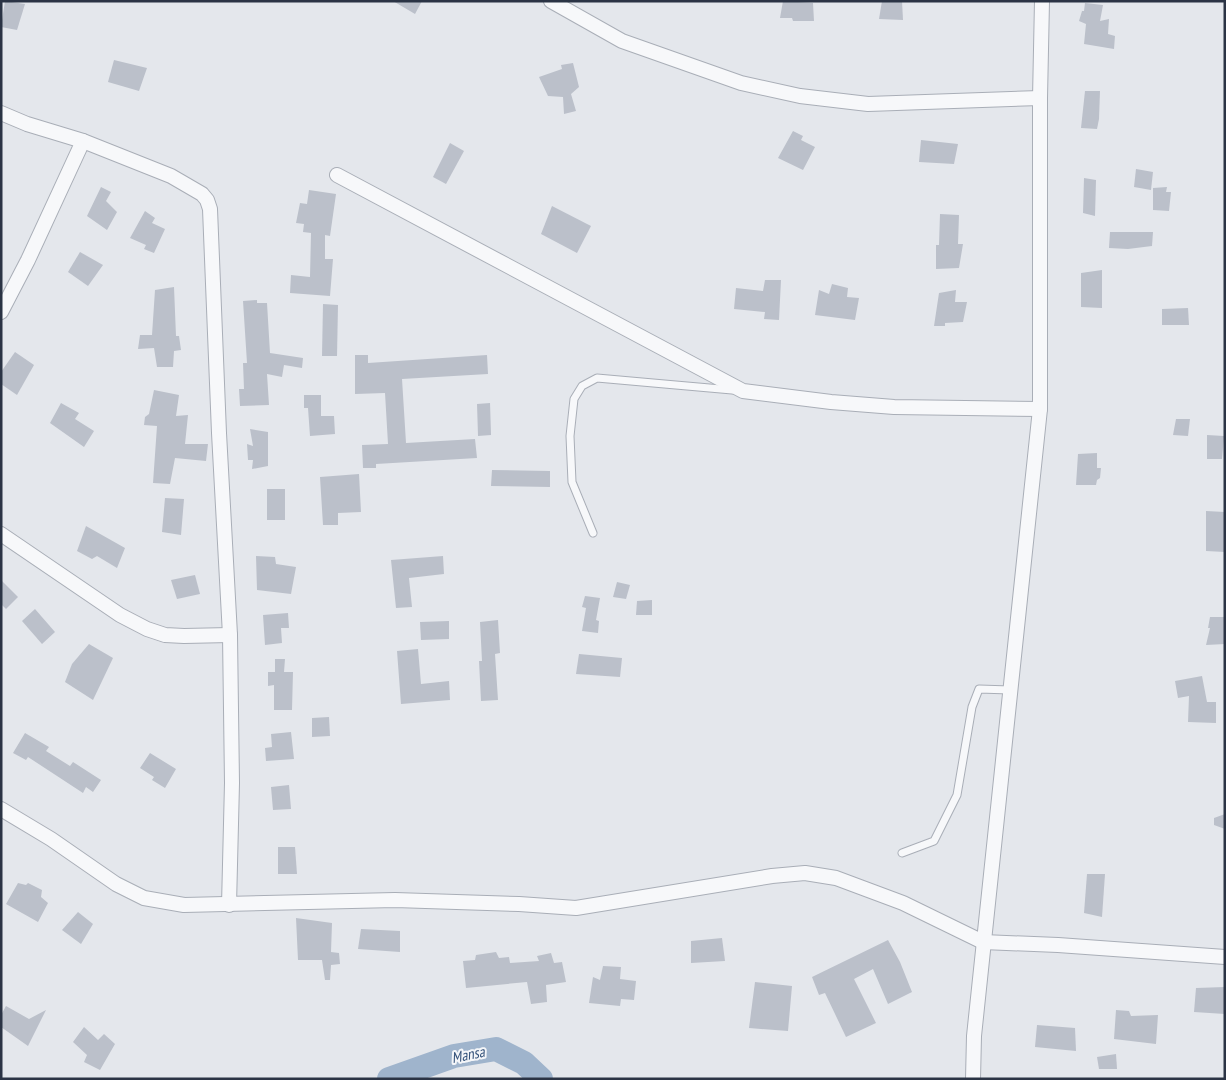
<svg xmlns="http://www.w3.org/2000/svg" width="1226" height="1080" viewBox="0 0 1226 1080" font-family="'PT Sans Narrow',sans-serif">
<rect width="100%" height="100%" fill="#e4e7ec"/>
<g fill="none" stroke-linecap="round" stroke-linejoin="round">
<!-- river -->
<polyline stroke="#9fb4cc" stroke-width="24" points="389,1079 454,1056 496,1049 524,1063 541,1079"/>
</g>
<!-- building -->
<g fill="#bbc0ca">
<polygon points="5,1 25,4 17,30 1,27"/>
<polygon points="393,1 422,1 415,14"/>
<polygon points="783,1 813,3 814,21 793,21 792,18 780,18"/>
<polygon points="882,1 902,1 903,20 879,19"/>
<polygon points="1085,3 1103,5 1100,21 1109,19 1108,34 1115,36 1114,49 1084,44 1086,24 1079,21 1082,11 1084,11"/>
<polygon points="114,60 147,68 139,91 108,82"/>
<polygon points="573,63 579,87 571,94 576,111 564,114 563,97 548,96 539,77 562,69 561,65"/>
<polygon points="1085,91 1100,91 1099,119 1097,129 1081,128"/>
<polygon points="793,131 803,136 801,140 815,147 803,170 778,158"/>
<polygon points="921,140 958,144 954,164 919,162"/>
<polygon points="450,143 464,151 446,184 433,177"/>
<polygon points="1136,169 1153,172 1151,190 1134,187"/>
<polygon points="1084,178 1096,180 1095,216 1083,213"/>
<polygon points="101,187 111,192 106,201 117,212 107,230 87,216"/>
<polygon points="1167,187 1166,192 1171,192 1169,211 1153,210 1153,188"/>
<polygon points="309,190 336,194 330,236 325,235 325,259 333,259 330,296 290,293 291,275 310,277 311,233 303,232 304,224 296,223 300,203 307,204"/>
<polygon points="552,206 591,226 577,253 541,234"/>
<polygon points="145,211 155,218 152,223 165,229 154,253 144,249 146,245 130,238"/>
<polygon points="940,214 959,215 958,244 963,244 959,268 936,269 936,245 939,245"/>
<polygon points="1110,232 1153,232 1152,246 1128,249 1109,248"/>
<polygon points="80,252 103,265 88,286 68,272"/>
<polygon points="1102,270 1102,308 1081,307 1081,273"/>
<polygon points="765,280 781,280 779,320 764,319 765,312 734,309 736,288 763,291"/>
<polygon points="832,284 848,288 847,297 859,298 855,320 815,315 819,290 829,294"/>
<polygon points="174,287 176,336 179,336 181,350 174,351 173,367 157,367 154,348 138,349 140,335 152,335 155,290"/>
<polygon points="956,290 955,302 967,302 963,322 945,323 945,326 934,326 939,293"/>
<polygon points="257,300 257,303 267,303 270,353 303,358 302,368 284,365 282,377 267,374 269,405 240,406 239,389 244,389 243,363 247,363 243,301"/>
<polygon points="323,304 338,305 337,356 322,356"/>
<polygon points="1188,308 1189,325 1162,325 1162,309"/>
<polygon points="15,352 34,365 17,395 1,384 1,372"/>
<polygon points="355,355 368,355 368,363 487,355 488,374 402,379 406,443 475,439 477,458 376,464 376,468 363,468 362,445 388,444 385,393 355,394"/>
<polygon points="154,390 179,395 176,416 188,415 185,444 208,444 206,461 175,458 170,484 153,483 157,426 144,425 145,417 149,414"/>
<polygon points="304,395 321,395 321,416 334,416 335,434 310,436 308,408 304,408"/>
<polygon points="61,403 79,413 75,419 94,431 84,447 50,423"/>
<polygon points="490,403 491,435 478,436 477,404"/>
<polygon points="1176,419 1190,419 1188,436 1173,435"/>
<polygon points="250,429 268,432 268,466 252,469 253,460 248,460 247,444 253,446"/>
<polygon points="1207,435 1224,436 1222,459 1207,459"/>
<polygon points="1097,453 1097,468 1101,468 1100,478 1097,480 1096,485 1076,485 1078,454"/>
<polygon points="492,470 550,471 550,487 491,486"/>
<polygon points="359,474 361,512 338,513 338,525 323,525 320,477"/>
<rect x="267" y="489" width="18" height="31"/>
<polygon points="165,498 184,499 181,535 162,532"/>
<polygon points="1206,511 1225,512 1225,552 1206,551"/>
<polygon points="86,526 125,548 117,568 97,556 92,559 77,551"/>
<polygon points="256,556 275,557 276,564 296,567 291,594 257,590"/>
<polygon points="443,556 444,574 409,578 412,607 396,608 391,560"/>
<polygon points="195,575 200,594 177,599 171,580"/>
<polygon points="1,580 18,597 6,609 1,604"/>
<polygon points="617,582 630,585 626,599 613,597"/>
<polygon points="585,596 600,598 596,620 599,621 598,633 582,631 586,608 582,607"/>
<polygon points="652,600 652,615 636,615 637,601"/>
<polygon points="35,609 55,632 42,644 22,621"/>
<polygon points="288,613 289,628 281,628 282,643 265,645 263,615"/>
<polygon points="1210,617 1225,617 1225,644 1206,645 1210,628 1208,628"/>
<polygon points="498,620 500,653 495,654 498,700 481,701 479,661 482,661 480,622"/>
<polygon points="449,621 449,639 421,640 420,622"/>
<polygon points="89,644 113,658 93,700 65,682 72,664"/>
<polygon points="418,649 421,684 449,681 450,700 401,704 397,651"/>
<polygon points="579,654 622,658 620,677 576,674"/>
<polygon points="275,659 285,659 284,672 293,672 292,710 274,710 274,685 268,686 268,672 275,672"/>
<polygon points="1202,676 1207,702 1216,702 1216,723 1188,722 1189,696 1178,698 1175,681"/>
<polygon points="329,717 330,736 312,737 312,718"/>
<polygon points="291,732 294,759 266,761 265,748 272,747 271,734"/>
<polygon points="25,733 49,747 46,751 70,766 73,762 101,780 93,792 86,787 83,793 28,757 26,760 13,753"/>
<polygon points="150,753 176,769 165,788 152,780 154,777 140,768"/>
<polygon points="289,785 291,809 273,810 271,787"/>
<polygon points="1225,814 1225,829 1214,825 1214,818"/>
<polygon points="278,847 295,847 297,874 278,874"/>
<polygon points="1087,874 1105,874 1102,917 1084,913"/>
<polygon points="18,883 26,885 28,883 42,890 41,897 48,903 38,922 6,904"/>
<polygon points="78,912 93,924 81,944 62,930"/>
<polygon points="296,918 332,923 331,952 339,953 340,964 331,965 330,980 325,980 322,960 298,960"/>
<polygon points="361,929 400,931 400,952 358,949"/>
<polygon points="722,938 725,961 691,963 691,941"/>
<polygon points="888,940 900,962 912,992 888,1004 873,969 854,979 876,1023 846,1037 825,993 819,995 812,977"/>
<polygon points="496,952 499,958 509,957 510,963 539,961 537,956 551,953 554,963 562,962 566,982 546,985 547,1002 531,1004 527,982 466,988 463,961 475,960 476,955"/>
<polygon points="603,966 621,967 620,979 636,981 634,1000 621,999 620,1006 589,1003 593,977 600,980"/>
<polygon points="755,982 792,986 788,1031 749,1028"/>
<polygon points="1225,987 1225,1014 1194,1012 1196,988"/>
<polygon points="6,1006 29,1019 46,1010 28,1046 1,1027 1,1015"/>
<polygon points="1116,1010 1129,1011 1131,1016 1158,1015 1156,1044 1114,1039"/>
<polygon points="1037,1025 1075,1028 1076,1051 1035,1047"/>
<polygon points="84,1027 98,1040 104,1034 115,1044 100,1070 84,1062 87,1055 73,1042"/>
<polygon points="1116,1054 1117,1069 1099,1069 1097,1057"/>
</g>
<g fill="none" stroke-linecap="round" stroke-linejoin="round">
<!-- lane casing -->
<g stroke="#a9aeb7" stroke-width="9">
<g id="lane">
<polyline points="593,533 572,482 570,436 574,399 582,386 597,378 732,390"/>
<polyline points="902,853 934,841 957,795 972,707 979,689 1010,690"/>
</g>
</g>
<!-- street casing -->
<g stroke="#a9aeb7" stroke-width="16">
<g id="street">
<polyline points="551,1 622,41 741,83 800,96 868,104 1040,98"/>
<polyline points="1,113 27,124 83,141 171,176 202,194 207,200 210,209 219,433 230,635 232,783 229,905"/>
<polyline points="337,175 743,391 831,402 894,407 1040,409"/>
<polyline points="1,312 28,260 83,141"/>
<polyline points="1,534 120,615 147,629 165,635 184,636 230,635"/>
<polyline points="1,809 51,839 116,884 144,898 184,905 395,900 519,904 576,908 772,876 805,873 836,878 903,903 983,942 1058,945 1225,957"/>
<polyline points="973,1079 974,1036 1040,409 1040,98 1042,1"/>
</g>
</g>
<!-- lane -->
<use href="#lane" stroke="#f7f8fa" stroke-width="7"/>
<!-- street -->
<use href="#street" stroke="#f7f8fa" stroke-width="14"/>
</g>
<g text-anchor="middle" stroke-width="4" stroke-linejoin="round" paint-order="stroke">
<!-- water labels -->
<g font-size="15" font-style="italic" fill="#34527a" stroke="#f4f6f9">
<text transform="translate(468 1055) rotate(-12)" y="5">Mansa</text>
</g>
</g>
<!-- border -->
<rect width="1226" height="1080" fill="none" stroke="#2b3445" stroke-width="5"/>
</svg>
